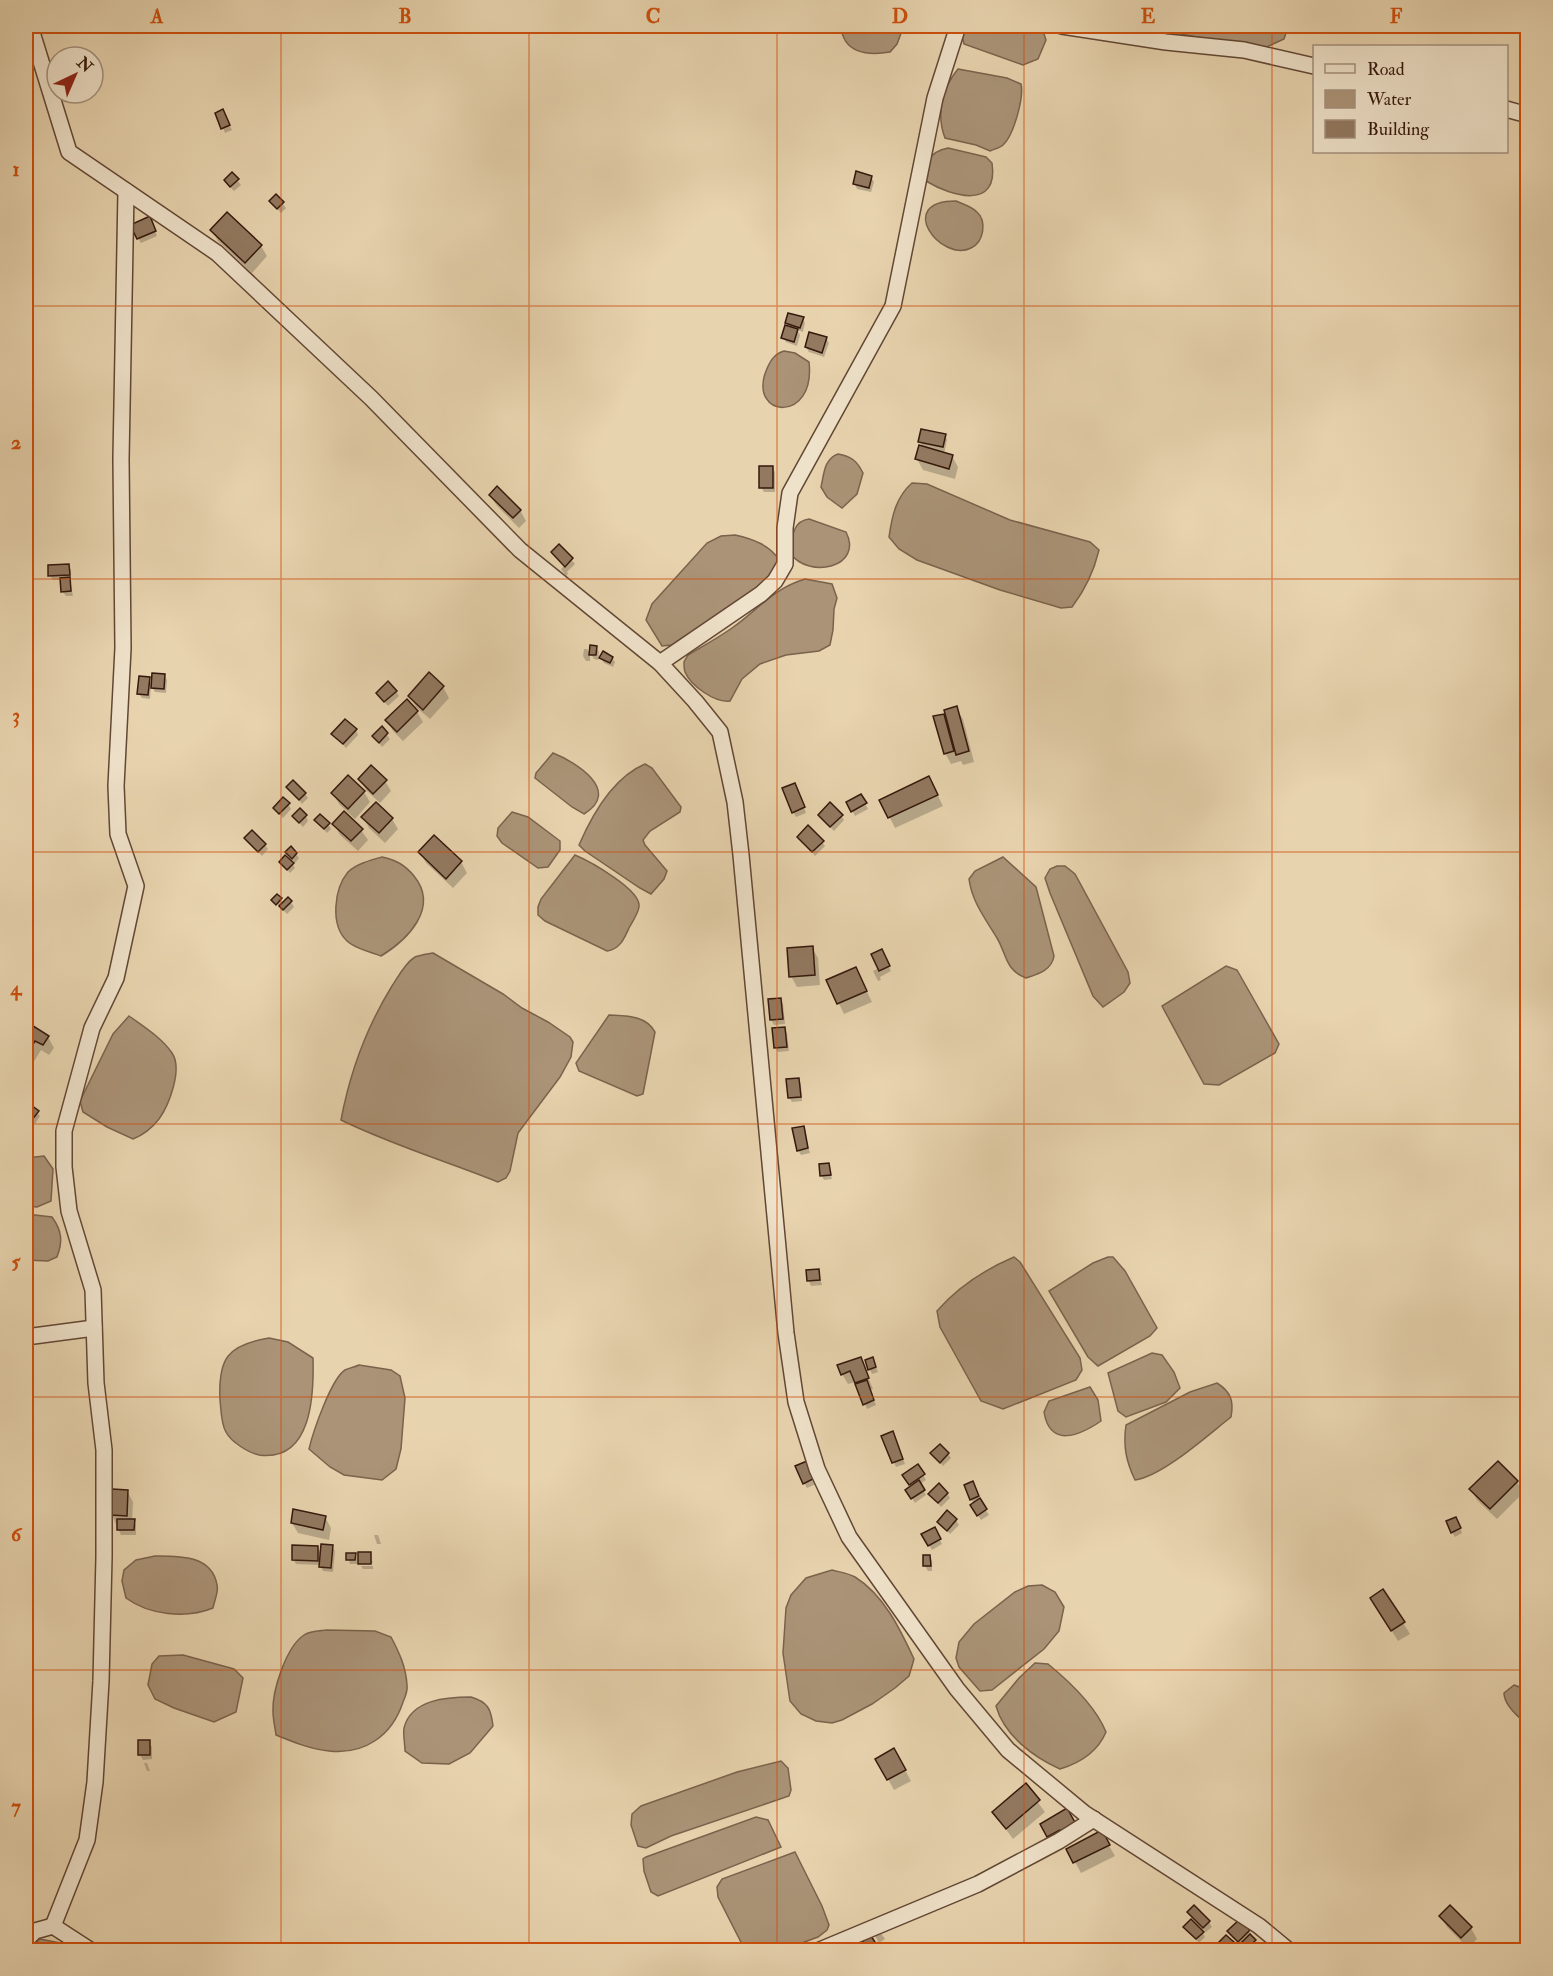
<svg xmlns="http://www.w3.org/2000/svg" width="1553" height="1976" viewBox="0 0 1553 1976" font-family="'IM FELL Double Pica',serif">
<rect width="100%" height="100%" fill="#e7d3ae"/>
<filter id="stains"><feTurbulence type="fractalNoise" baseFrequency=".00333" numOctaves="4"/><feColorMatrix values="0 0 0 0 .2 0 0 0 0 .09 0 0 0 0 .02 0 0 0 .5 -.17"/></filter>
<radialGradient id="worn" r=".72"><stop offset=".6" stop-color="#630" stop-opacity="0"/><stop offset="1" stop-color="#630" stop-opacity=".3"/></radialGradient>
<!-- water -->
<g fill="#aa9377" stroke="#7b624c" stroke-width="1.5">
<path d="M841,26h62v2l-6,16 -7,8c-23,4 -47,1 -49,-26z"/>
<polygon points="965,26 1032,26 1043,31 1046,40 1038,59 1023,65 964,44 962,36"/>
<polygon points="1137,26 1288,26 1288,27 1284,39 1262,49"/>
<path d="M958,69l49,9 14,6c3,13 -7,51 -18,61 -3,3 -9,4 -13,6l-14,-6 -31,-7c-9,-23 -3,-50 13,-69z"/>
<path d="M948,148l38,9 6,6c7,47 -40,34 -66,18 0,-18 2,-29 22,-33z"/>
<path d="M956,201c6,3 15,5 21,11 10,9 7,30 -6,36 -30,15 -77,-47 -15,-47z"/>
<path d="M784,351l11,2 14,9c7,62 -61,56 -43,9 4,-10 8,-17 18,-20z"/>
<path d="M838,454c13,2 19,7 25,19l-6,21 -15,14 -15,-11 -6,-10c3,-13 3,-28 17,-33z"/>
<path d="M912,483l15,1 83,36 80,22 9,8c-5,21 -14,40 -27,57l-11,1 -61,-18 -83,-30 -18,-11 -10,-12c3,-21 7,-40 23,-54z"/>
<path d="M809,519l37,13c18,35 -37,48 -56,21 2,-14 2,-32 19,-34z"/>
<path d="M735,535c18,4 35,10 45,26 -19,38 -75,59 -108,84l-10,1 -16,-26 6,-16 55,-61 14,-7z"/>
<path d="M805,579l27,5 5,14 -3,11 -1,21 -3,15 -11,6 -33,4 -26,9 -18,15 -12,22c-15,2 -39,-15 -45,-29 -1,-3 -1,-6 -1,-10l4,-7c15,-9 30,-17 44,-27 26,-18 40,-39 73,-49z"/>
<path d="M553,753c23,9 69,38 31,61l-12,-7 -37,-29 1,-5z"/>
<path d="M645,764l7,4 29,39 -1,5 -30,19 -7,9 2,5 22,26 -3,8 -13,15 -11,-6 -55,-37 -6,-6c13,-30 35,-68 66,-81z"/>
<polygon points="512,812 528,817 560,841 560,850 548,867 538,868 502,843 497,836 498,828"/>
<path d="M575,855c14,6 67,35 64,52 -1,7 -7,15 -10,21 -5,11 -9,21 -22,23l-62,-30 -7,-6v-8l3,-8z"/>
<path d="M382,857c14,3 23,8 32,19 26,32 -7,64 -33,80 -10,-4 -26,-7 -34,-15 -17,-16 -13,-52 1,-69 8,-8 23,-12 34,-15z"/>
<path d="M1003,857l33,30 18,69c-2,14 -16,18 -28,22 -21,-8 -19,-23 -29,-40 -12,-20 -25,-36 -28,-59l6,-8z"/>
<polygon points="1057,866 1065,866 1075,874 1128,972 1130,983 1124,992 1103,1007 1093,996 1050,893 1045,878 1050,869"/>
<path d="M433,953l70,41 19,14 26,14 22,15 3,5 -2,15 -11,20 -42,56 -8,38 -4,7 -8,4c-52,-21 -106,-37 -157,-62 9,-48 25,-92 51,-134 6,-9 13,-23 23,-29 5,-2 13,-3 18,-4z"/>
<polygon points="1226,966 1237,970 1279,1044 1275,1053 1219,1085 1204,1084 1162,1006"/>
<path d="M609,1015c17,1 37,0 46,17l-12,62 -6,2 -58,-25 -3,-8z"/>
<path d="M129,1016c15,11 33,22 43,37 11,16 -3,52 -13,66 -7,9 -16,16 -26,20l-26,-12 -24,-15 -3,-11 33,-67z"/>
<polygon points="44,1156 53,1169 51,1201 37,1207 26,1206 26,1158"/>
<path d="M26,1214l26,3c10,14 11,24 5,40l-9,4 -22,-1z"/>
<path d="M1014,1257l6,5 60,96 2,12 -6,10 -73,29 -22,-8 -41,-74 -3,-16c20,-23 49,-42 77,-54z"/>
<polygon points="1108,1257 1113,1257 1125,1271 1157,1328 1150,1336 1098,1366 1088,1357 1049,1291 1093,1263"/>
<path d="M269,1338l19,4 25,16c1,37 -1,104 -54,97 -10,-2 -28,-13 -33,-23 -5,-8 -5,-23 -6,-32 -2,-41 7,-55 49,-62z"/>
<polygon points="1152,1353 1162,1355 1174,1372 1180,1388 1166,1402 1126,1417 1118,1411 1108,1373"/>
<path d="M359,1365l32,5 9,6 5,22 -4,51 -5,20 -14,11 -38,-5 -14,-8 -21,-18c4,-17 22,-70 36,-79 4,-2 10,-3 14,-5z"/>
<path d="M1217,1383c14,9 17,18 14,34 -23,18 -68,59 -96,63 -9,-19 -12,-34 -9,-55l64,-33z"/>
<path d="M1090,1387l8,13 3,21c-22,15 -51,27 -57,-9l5,-11z"/>
<path d="M155,1556c24,0 57,-1 62,29 2,7 -3,16 -4,23 -27,11 -64,7 -87,-10l-4,-17 2,-11 12,-10z"/>
<path d="M832,1570c7,2 16,3 23,7 29,18 45,52 59,82l-5,17 -14,12 -23,16 -30,16 -10,3 -16,-2 -15,-7 -11,-13 -7,-48 3,-45 5,-13 15,-17z"/>
<polygon points="1042,1585 1055,1592 1064,1607 1059,1631 1044,1649 992,1690 980,1691 959,1667 956,1658 959,1642 974,1624 1015,1592 1028,1586"/>
<path d="M327,1630l48,1 16,6c8,15 15,30 16,48 1,6 -2,12 -4,17 -11,34 -39,53 -74,49 -19,-2 -36,-9 -53,-16 -1,-8 -3,-16 -3,-23 -1,-21 13,-65 31,-77 6,-4 16,-4 23,-5z"/>
<polygon points="183,1655 234,1669 243,1678 236,1712 214,1722 174,1708 155,1699 148,1685 152,1664 159,1656"/>
<path d="M1035,1663l13,1c22,18 47,41 58,68 -8,19 -26,31 -46,37 -27,-12 -56,-34 -64,-63l23,-28z"/>
<path d="M1514,1685l8,3 5,6v30c-9,-7 -23,-19 -23,-31z"/>
<path d="M471,1697c17,5 20,12 22,29l-23,27 -21,11 -27,-1 -17,-12c0,-7 -2,-16 -1,-23 7,-29 44,-31 67,-31z"/>
<polygon points="781,1761 788,1768 791,1790 789,1796 671,1836 646,1848 638,1846 631,1825 632,1814 641,1806 737,1772"/>
<polygon points="756,1817 768,1820 781,1847 658,1896 651,1892 644,1871 643,1859 646,1857"/>
<polygon points="795,1852 822,1906 829,1925 827,1930 818,1937 783,1950 745,1950 718,1897 717,1887 722,1879"/>
<polygon points="40,1939 60,1943 72,1950 28,1950"/>
</g>
<!-- shadow -->
<g fill="#0003">
<polygon points="225,116 232,130 225,133 223,128"/>
<polygon points="232,174 241,185 234,191 228,185"/>
<polygon points="871,177 874,182 871,192 857,189 855,184"/>
<polygon points="276,196 286,208 281,213 271,201"/>
<polygon points="228,214 261,246 267,256 252,273 218,241 212,231"/>
<polygon points="152,223 157,236 141,243 138,238"/>
<polygon points="803,319 805,323 803,332 797,330 800,335 797,346 786,342 783,337 790,328 787,323"/>
<polygon points="826,338 829,343 824,357 809,352 806,347"/>
<polygon points="945,435 947,440 944,454 952,456 958,467 955,479 923,470 917,459 924,448 920,442"/>
<polygon points="772,467 775,472 775,492 764,492 761,487"/>
<polygon points="490,495 520,510 526,521 519,528 497,506"/>
<polygon points="559,546 575,564 567,572 568,574 566,576 561,569 564,566"/>
<polygon points="68,565 71,570 71,580 70,580 73,596 66,596 63,592 62,580 53,580 50,576"/>
<polygon points="596,647 599,652 598,660 594,659 591,654"/>
<polygon points="584,649 587,649 590,654 590,661 586,661 583,656"/>
<polygon points="601,658 612,658 615,662 613,667 604,663"/>
<polygon points="164,675 167,680 166,693 155,692 151,686 150,699 142,698 139,694 149,679 152,685"/>
<polygon points="429,675 443,687 449,698 430,719 416,707 410,696"/>
<polygon points="396,691 399,696 388,706 377,693"/>
<polygon points="956,708 963,719 974,762 963,765 961,761 951,764 945,753 943,715 949,725"/>
<polygon points="417,712 423,722 403,741 393,731 387,720"/>
<polygon points="382,729 390,739 382,747 374,736"/>
<polygon points="356,730 358,735 346,748 333,734"/>
<polygon points="360,779 385,781 391,791 380,803 366,790"/>
<polygon points="288,787 305,794 308,798 302,804"/>
<polygon points="934,788 943,806 895,828 881,800"/>
<polygon points="797,789 806,813 796,817 793,812"/>
<polygon points="364,792 370,802 355,819 339,804 333,793"/>
<polygon points="861,796 868,809 855,816 848,803"/>
<polygon points="288,804 291,809 283,818 275,808"/>
<polygon points="841,815 844,820 834,831 823,820"/>
<polygon points="306,816 308,821 303,827 294,817"/>
<polygon points="363,817 392,819 398,829 385,843 369,828"/>
<polygon points="316,820 328,824 331,829 327,833"/>
<polygon points="334,824 361,830 368,840 358,851 340,835"/>
<polygon points="434,837 461,862 467,873 453,888 426,863 420,852"/>
<polygon points="799,837 822,842 825,846 815,856"/>
<polygon points="246,839 265,845 268,849 262,856"/>
<polygon points="287,852 296,854 299,858 295,863"/>
<polygon points="281,862 292,863 295,868 290,873"/>
<polygon points="280,899 283,904 291,902 294,907 287,914 273,900"/>
<polygon points="812,948 818,958 820,985 797,987 791,976"/>
<polygon points="881,951 891,971 880,977 881,980 878,981 873,971 879,968"/>
<polygon points="856,969 872,1002 844,1014 828,981"/>
<polygon points="780,999 783,1004 785,1024 774,1025 771,1020"/>
<polygon points="31,1026 48,1037 54,1048 49,1055 41,1050 28,1071 26,1069 26,1034"/>
<polygon points="784,1028 787,1033 789,1051 778,1052 775,1047"/>
<polygon points="798,1079 801,1084 802,1101 792,1102 789,1097"/>
<polygon points="31,1107 40,1116 35,1124 26,1115"/>
<polygon points="803,1128 810,1153 801,1155 798,1150"/>
<polygon points="828,1165 832,1179 824,1180 821,1175"/>
<polygon points="818,1271 822,1285 811,1286 809,1281"/>
<polygon points="860,1358 873,1389 870,1390 876,1405 867,1409 858,1384 856,1382 848,1384 842,1374"/>
<polygon points="866,1361 875,1364 878,1372 872,1374"/>
<polygon points="883,1436 895,1438 905,1464 896,1467"/>
<polygon points="932,1453 948,1454 951,1458 943,1466"/>
<polygon points="806,1463 816,1484 807,1488 804,1483"/>
<polygon points="1498,1463 1517,1482 1523,1493 1497,1519 1477,1500 1471,1489"/>
<polygon points="918,1466 926,1480 920,1484 926,1495 915,1503 907,1490 911,1487 904,1476"/>
<polygon points="975,1488 981,1503 989,1515 981,1520 972,1505 974,1504 971,1499"/>
<polygon points="127,1491 133,1502 132,1521 136,1525 136,1535 121,1535 112,1515"/>
<polygon points="947,1493 950,1498 941,1507 930,1494"/>
<polygon points="325,1517 331,1528 329,1540 298,1533 292,1523"/>
<polygon points="956,1520 959,1525 950,1534 939,1522"/>
<polygon points="1458,1523 1462,1533 1455,1537 1452,1532"/>
<polygon points="934,1529 942,1544 932,1550 924,1535"/>
<polygon points="374,1535 378,1535 381,1544 377,1544"/>
<polygon points="332,1547 335,1551 333,1572 323,1571 320,1565 296,1564 293,1559 318,1548 322,1555"/>
<polygon points="347,1554 355,1554 360,1563 360,1554 370,1554 373,1563 360,1563 360,1564 358,1560 357,1564 350,1564"/>
<polygon points="930,1557 932,1561 932,1571 928,1571 925,1566"/>
<polygon points="361,1566 373,1566 373,1569 363,1569"/>
<polygon points="1383,1591 1410,1634 1398,1641 1378,1609"/>
<polygon points="149,1742 152,1747 152,1759 143,1760 140,1755"/>
<polygon points="894,1750 911,1781 894,1790 877,1759"/>
<polygon points="144,1763 147,1763 150,1771 147,1771"/>
<polygon points="1026,1786 1045,1812 1013,1839 994,1813"/>
<polygon points="1066,1810 1082,1837 1070,1844 1067,1840 1055,1847 1042,1825"/>
<polygon points="1101,1832 1115,1856 1081,1873 1068,1849"/>
<polygon points="1189,1912 1209,1922 1212,1927 1206,1932"/>
<polygon points="1441,1916 1471,1928 1477,1939 1468,1948 1447,1927"/>
<polygon points="1185,1927 1202,1932 1205,1937 1199,1943"/>
<polygon points="878,1929 885,1939 879,1943 873,1932"/>
<polygon points="1249,1931 1252,1935 1251,1937 1257,1945 1252,1950 1246,1950 1229,1932"/>
<polygon points="869,1935 876,1948 872,1950 870,1950 863,1939"/>
<polygon points="855,1940 861,1950 857,1950 852,1942"/>
</g>
<!-- building -->
<g fill="#927960" stroke="#35180c" stroke-width="1.5">
<polygon points="223,109 230,125 221,129 215,113"/>
<polygon points="856,171 872,176 869,188 853,184"/>
<polygon points="232,172 239,179 230,187 224,180"/>
<polygon points="276,194 284,202 277,209 269,201"/>
<polygon points="227,212 262,245 245,263 210,230"/>
<polygon points="150,216 156,231 137,239 130,225"/>
<polygon points="788,313 804,317 800,328 785,323"/>
<polygon points="785,325 798,329 794,342 781,338"/>
<polygon points="809,332 827,337 822,353 805,347"/>
<polygon points="921,429 946,434 943,447 918,442"/>
<polygon points="919,445 953,455 949,469 915,459"/>
<rect x="759" y="466" width="14" height="22"/>
<polygon points="497,486 521,510 513,518 489,495"/>
<polygon points="559,544 573,558 565,567 551,552"/>
<polygon points="69,564 70,575 48,576 48,565"/>
<polygon points="70,577 71,591 61,592 60,578"/>
<polygon points="590,645 597,646 596,655 589,655"/>
<polygon points="603,651 613,657 610,663 599,658"/>
<polygon points="429,672 444,686 423,710 408,696"/>
<polygon points="152,673 165,674 164,689 151,688"/>
<polygon points="139,676 150,677 148,695 137,694"/>
<polygon points="388,681 397,691 384,702 376,693"/>
<polygon points="407,699 418,711 397,732 385,720"/>
<polygon points="957,706 969,751 956,755 944,710"/>
<polygon points="944,714 954,751 944,754 933,716"/>
<polygon points="345,719 357,729 343,744 331,734"/>
<polygon points="382,726 388,733 379,743 372,736"/>
<polygon points="371,765 387,780 373,794 358,779"/>
<polygon points="348,775 365,791 348,809 331,793"/>
<polygon points="929,776 938,795 888,818 879,800"/>
<polygon points="293,780 306,793 299,800 286,787"/>
<polygon points="795,783 805,807 792,813 782,788"/>
<polygon points="861,794 867,803 851,812 846,802"/>
<polygon points="283,797 290,803 279,814 273,808"/>
<polygon points="376,802 393,818 379,833 361,817"/>
<polygon points="830,802 843,815 830,827 818,815"/>
<polygon points="300,808 307,815 299,823 292,816"/>
<polygon points="344,811 363,829 351,841 332,824"/>
<polygon points="320,814 330,823 324,829 314,820"/>
<polygon points="808,825 824,841 812,852 797,837"/>
<polygon points="252,830 266,844 258,852 244,838"/>
<polygon points="434,835 462,861 446,879 418,852"/>
<polygon points="291,846 297,853 292,859 285,852"/>
<polygon points="285,855 294,863 287,870 279,862"/>
<polygon points="277,894 282,898 276,905 271,900"/>
<polygon points="288,897 292,901 283,910 279,906"/>
<polygon points="813,946 815,975 789,977 787,948"/>
<polygon points="882,949 890,966 879,971 871,954"/>
<polygon points="856,967 867,991 837,1004 826,980"/>
<polygon points="781,998 783,1019 770,1020 768,999"/>
<polygon points="30,1024 49,1036 43,1045 35,1041 26,1056 26,1031"/>
<polygon points="785,1027 787,1047 774,1048 772,1028"/>
<polygon points="799,1078 801,1097 788,1098 786,1079"/>
<polygon points="31,1105 39,1111 32,1120 26,1116 26,1113"/>
<polygon points="804,1126 808,1148 797,1151 792,1128"/>
<polygon points="829,1163 831,1175 820,1176 819,1164"/>
<polygon points="819,1269 820,1280 807,1281 806,1270"/>
<polygon points="861,1357 869,1378 855,1383 850,1371 841,1375 837,1365"/>
<polygon points="873,1357 876,1367 868,1370 865,1360"/>
<polygon points="867,1380 874,1400 863,1405 855,1384"/>
<polygon points="893,1431 903,1459 892,1463 881,1436"/>
<polygon points="940,1444 949,1453 940,1463 930,1453"/>
<polygon points="807,1461 815,1478 803,1484 795,1466"/>
<polygon points="1498,1461 1518,1481 1490,1509 1469,1489"/>
<polygon points="918,1464 925,1474 909,1485 902,1475"/>
<polygon points="919,1480 925,1490 911,1499 905,1490"/>
<polygon points="973,1481 979,1496 970,1500 964,1485"/>
<polygon points="939,1483 948,1493 938,1503 928,1494"/>
<polygon points="112,1489 128,1490 127,1516 111,1515"/>
<polygon points="980,1498 987,1509 977,1516 970,1505"/>
<polygon points="293,1509 326,1516 323,1530 291,1523"/>
<polygon points="947,1510 957,1519 947,1531 937,1522"/>
<polygon points="1456,1517 1461,1528 1451,1533 1446,1521"/>
<polygon points="117,1519 135,1519 134,1530 117,1530"/>
<polygon points="935,1527 941,1539 928,1546 921,1534"/>
<polygon points="321,1544 333,1545 331,1568 319,1567"/>
<polygon points="292,1545 318,1546 318,1561 292,1560"/>
<rect x="358" y="1552" width="13" height="12"/>
<polygon points="346,1553 356,1553 355,1560 346,1560"/>
<polygon points="923,1555 930,1555 931,1566 923,1566"/>
<polygon points="1383,1589 1405,1622 1391,1631 1370,1598"/>
<rect x="138" y="1740" width="12" height="15"/>
<polygon points="894,1748 906,1770 887,1780 875,1759"/>
<polygon points="1026,1783 1040,1800 1006,1829 992,1812"/>
<polygon points="1067,1808 1077,1826 1063,1834 1060,1830 1047,1837 1040,1824"/>
<polygon points="1102,1830 1110,1845 1073,1863 1066,1849"/>
<polygon points="1194,1905 1210,1921 1203,1928 1187,1912"/>
<polygon points="1450,1905 1472,1927 1461,1938 1439,1916"/>
<polygon points="1191,1919 1204,1932 1196,1939 1183,1927"/>
<polygon points="1240,1919 1250,1930 1238,1942 1227,1931"/>
<polygon points="869,1933 875,1942 867,1948 861,1938"/>
<polygon points="1250,1934 1256,1940 1246,1949 1240,1944"/>
<polygon points="1226,1935 1243,1950 1211,1950"/>
</g>
<g fill="none" stroke-linecap="round" stroke-linejoin="round">
<!-- street casing -->
<g stroke="#624734" stroke-width="18">
<g id="street">
<polyline points="30,26 69,152 217,253 371,398 520,550 660,663 695,701 720,732 735,802 741,855 786,1333 796,1402 817,1469 849,1537 957,1689 1008,1750 1084,1813 1259,1926 1288,1950"/>
<polyline points="1062,26 1166,42 1244,50 1314,66"/>
<polyline points="1506,109 1528,115"/>
<polyline points="660,663 761,594 775,581 785,564 785,528 790,493 893,306 935,98 958,26"/>
<polyline points="26,1337 94,1328"/>
<polyline points="53,1926 87,1840 95,1782 101,1681 104,1557 104,1450 96,1383 93,1290 69,1211 64,1167 64,1131 92,1028 116,978 136,886 118,834 116,786 123,648 121,459 126,191"/>
<polyline points="26,1940 35,1931 53,1926 90,1950"/>
<polyline points="820,1950 978,1884 1059,1841 1094,1819"/>
</g>
</g>
<!-- street -->
<use href="#street" stroke="#efe2ca" stroke-width="15"/>
</g>
<!-- grid -->
<path fill="none" stroke="#cd4f0c" stroke-width="1.5" stroke-opacity="0.55" d="M281,26v1924M529,26v1924M777,26v1924M1024,26v1924M1272,26v1924M26,306h1502M26,579h1502M26,852h1502M26,1124h1502M26,1397h1502M26,1670h1502"/>
<!-- margin -->
<rect width="1553" height="1976" fill="none" stroke="#e7d3ae" stroke-width="66"/>
<!-- legend -->
<rect x="1313" y="45" width="195" height="108" fill="#efe2ca" stroke="#a5917e" stroke-width="1.5"/>
<rect x="1325" y="64" width="30" height="9" fill="#efe2ca" stroke="#a5917e" stroke-width="1.5"/>
<text x="1367" y="75" font-size="18" fill="#35180c">Road</text>
<rect x="1325" y="90" width="30" height="18" fill="#aa9377" stroke="#a5917e" stroke-width="1.5"/>
<text x="1367" y="105" font-size="18" fill="#35180c">Water</text>
<rect x="1325" y="120" width="30" height="18" fill="#927960" stroke="#a5917e" stroke-width="1.5"/>
<text x="1367" y="135" font-size="18" fill="#35180c">Building</text>
<!-- north arrow -->
<g transform="translate(75 75) rotate(44)"><circle r="28" fill="#efe2ca" stroke="#a5917e" stroke-width="1.5"/>
<path d="M0-4.5L10 22L0 15L-10 22Z" fill="#8f2418"/>
<text y="-9" font-size="16" font-weight="bold" text-anchor="middle" fill="#35180c">N</text>
</g>
<rect x="33" y="33" width="1487" height="1910" fill="none" stroke="#cd4f0c" stroke-width="2"/>
<g font-size="20" text-anchor="middle" font-weight="bold" fill="#cd4f0c">
<text x="157" y="23">A</text>
<text x="405" y="23">B</text>
<text x="653" y="23">C</text>
<text x="900" y="23">D</text>
<text x="1148" y="23">E</text>
<text x="1396" y="23">F</text>
<text x="16" y="176">1</text>
<text x="16" y="449">2</text>
<text x="16" y="722">3</text>
<text x="16" y="995">4</text>
<text x="16" y="1268">5</text>
<text x="16" y="1541">6</text>
<text x="16" y="1813">7</text>
</g>
<rect width="100%" height="100%" filter="url(#stains)"/>
<rect width="100%" height="100%" fill="url(#worn)"/>
</svg>
